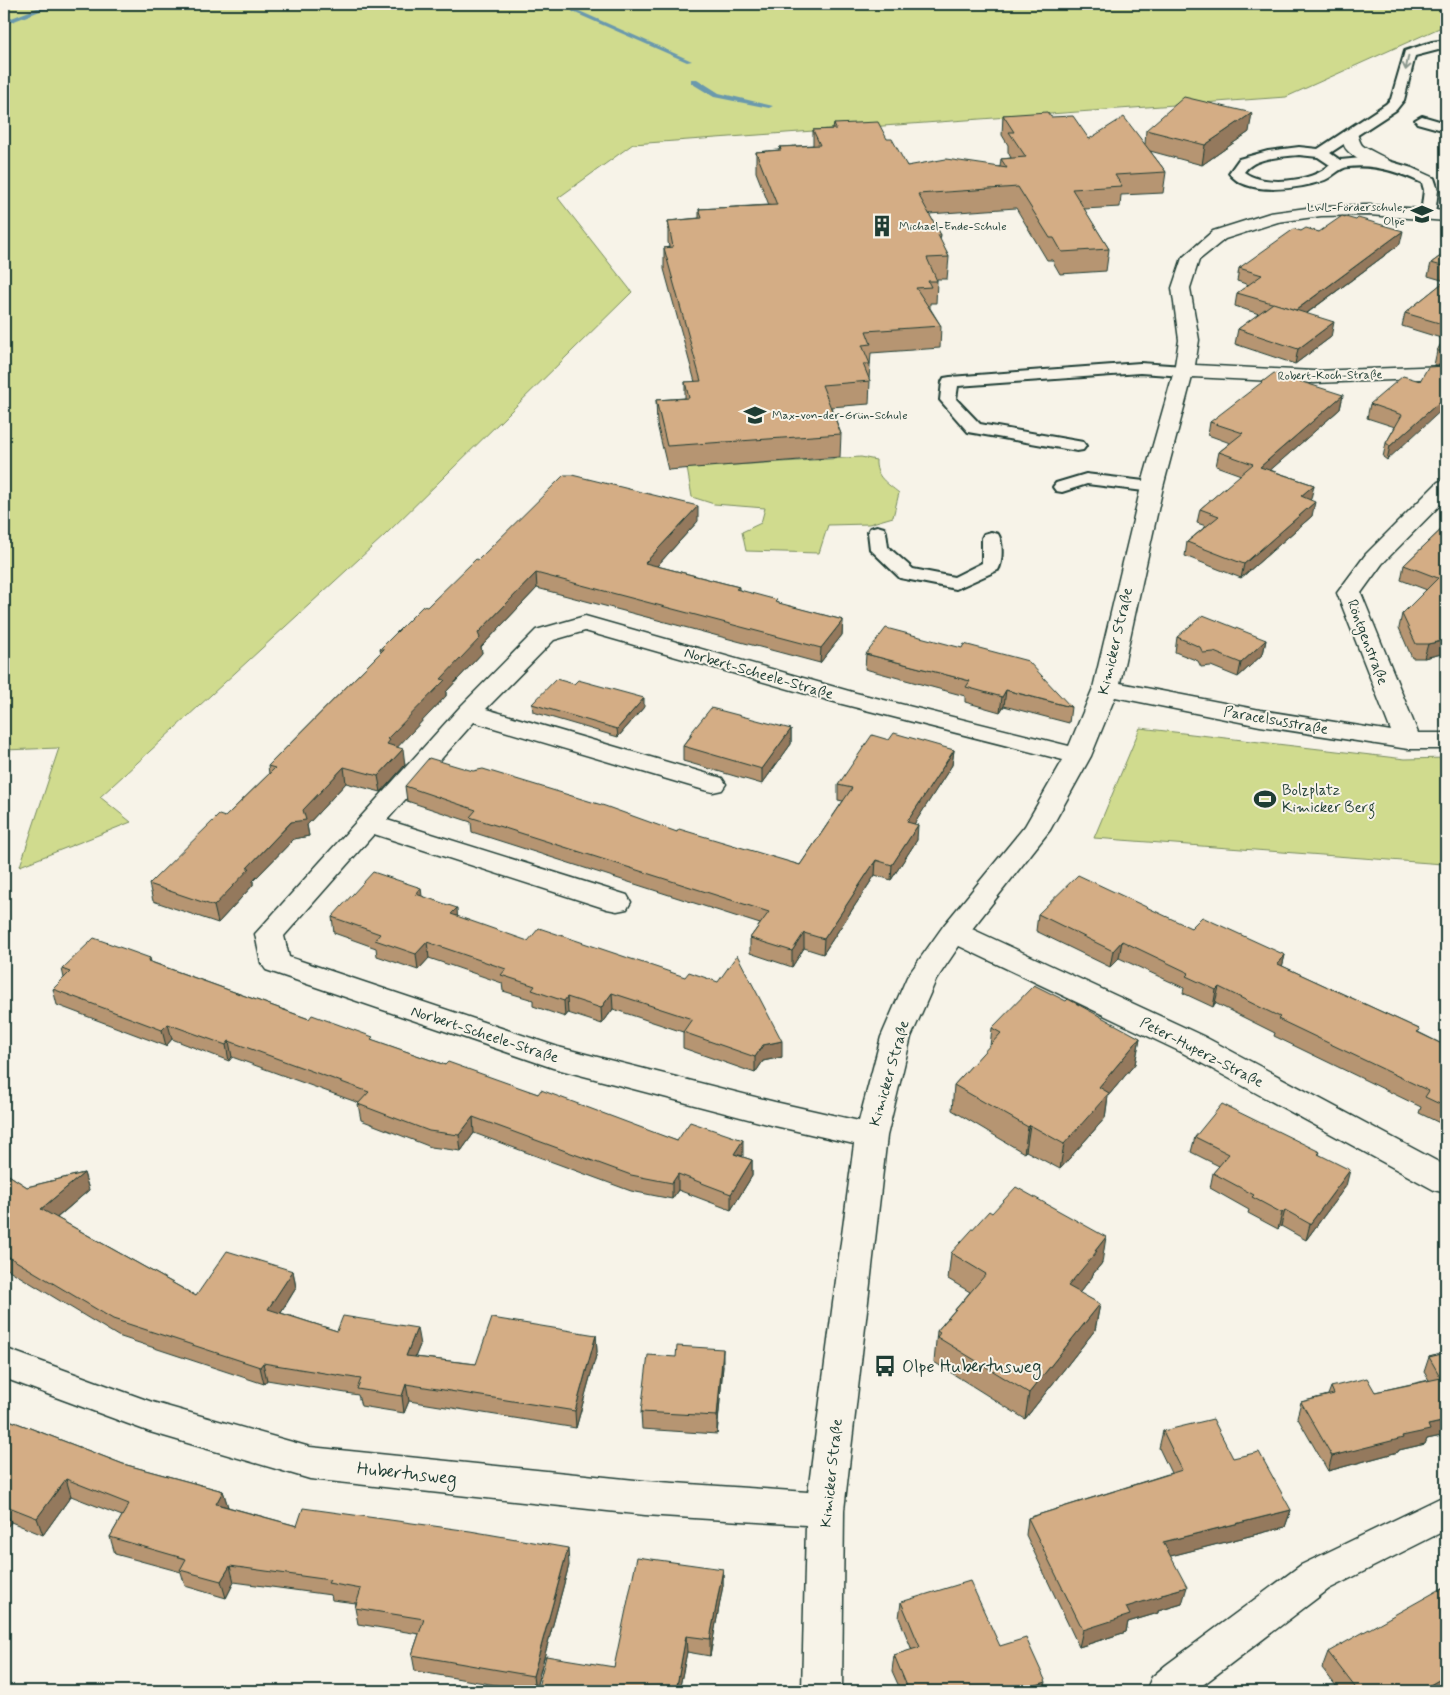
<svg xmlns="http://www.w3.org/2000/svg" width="1450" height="1695" viewBox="0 0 1450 1695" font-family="Mynerve,sans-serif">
<rect width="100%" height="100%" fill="#f7f3e8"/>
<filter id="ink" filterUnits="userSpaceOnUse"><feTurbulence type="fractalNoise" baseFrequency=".02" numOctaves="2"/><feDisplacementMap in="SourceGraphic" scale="10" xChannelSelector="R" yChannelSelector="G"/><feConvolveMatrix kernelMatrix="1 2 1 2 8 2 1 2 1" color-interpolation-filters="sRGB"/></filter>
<g filter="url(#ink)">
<!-- green -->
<g fill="#d0db8e" stroke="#788c61">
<polygon points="4,4 1446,4 1446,25 1286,97 633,144 558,198 632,292 384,536 100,797 131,822 20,866 59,748 4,750"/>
<path d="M861,457l15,3c-1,17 11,23 23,33l-6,24 -24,7 -41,1 -9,28 -73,-2 -4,-19 19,-9 4,-15 -51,-4 -22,-7 -5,-29z"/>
<polygon points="1140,728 1405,759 1446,758 1446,872 1443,864 1094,838"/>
</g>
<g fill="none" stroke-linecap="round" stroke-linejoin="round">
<!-- stream -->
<g fill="#6b99ad" fill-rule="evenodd">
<polygon points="61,4 76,4 40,11 4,25 4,21 37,8"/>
<polygon points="565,4 571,4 577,10 692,61 687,62 573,12"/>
<polygon points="691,79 697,79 719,93 773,106 769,108 714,97 691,83"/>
</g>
<!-- lane casing -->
<g stroke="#1f3d34" stroke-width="4">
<g id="lane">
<path d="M1446,40v8l-31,8 -11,44 -8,10 -66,43 10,7 22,-2 23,2 27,8 22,10 4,12 -3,24 -2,3h-10l-2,-3 3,-24 -2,-7c-23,-11 -48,-19 -74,-16 -9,1 -15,10 -23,13 -24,9 -79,17 -96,-7l10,-14 29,-8 31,-4 19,2 68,-45 5,-5 14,-48 27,-9zM1299,155l19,2 12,8c-17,17 -67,22 -86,7 11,-15 37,-15 55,-17z"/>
<polygon points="1422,116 1446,123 1446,131 1417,123 1415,120"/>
<polygon points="1140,363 1184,366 1190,368 1192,371 1190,374 1184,376 1140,373 958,386 956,399 980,424 1083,442 1086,446 1083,450 1077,451 968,432 940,400 942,382 944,378 950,377"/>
<polygon points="1086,474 1152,482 1158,483 1161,487 1158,491 1152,492 1087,484 1062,492 1056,491 1053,487 1056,483"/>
<path d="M877,526l7,2 2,4 2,15 25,22 41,8 28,-14v-25l2,-4 7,-2 7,2c5,7 5,29 0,36l-42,19 -56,-11 -30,-29 -2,-17 2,-4z"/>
</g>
</g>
<!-- street casing -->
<g stroke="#1f3d34" stroke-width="3">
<g id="street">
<path d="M1350,130l6,2c3,4 3,11 7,14 8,6 25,11 29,18l-2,4c-13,3 -34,-8 -43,-18 -4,-4 -4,-10 -5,-15l2,-3z"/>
<path d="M1369,205l77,6v10l-77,-6 -48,1 -43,6 -53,17 -26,21 -9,28 9,52 -4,25 119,6 132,-5v12l-132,5 -122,-6 -29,110 -43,196 140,27 131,21 -54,-138 29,-39 72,-72 8,-2v19l-64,65 -21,29 57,140h28v16h-38l-148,-23 -145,-29 -24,59 -41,74 -78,99 231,107 243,130v27l-12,-3 -253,-138 -222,-106 -23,34 -25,57 -24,99 -43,374 -2,181h-40l4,-166 -161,-10 -335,-36 -160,-47 -146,-54v-30l148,54 158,45 335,34 163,11 46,-348 -79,-18 -222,-58 -287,-98 -5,-7 -6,-29 205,-227 76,-77 49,-14 271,77 213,53 24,-58 48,-201 33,-116 5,-31 -7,-52 10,-30 31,-27 57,-18 51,-7zM585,631l253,72 225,57 -38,66 -81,99 -37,52 -26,60 -22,84 -84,-19 -217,-55 -269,-90 -5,-21 90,-102 233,75 10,2 10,-2 4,-7 -4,-7 -240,-75 87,-98 230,68 9,2 9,-2 4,-6 -4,-6 -236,-69 68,-69z"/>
<polygon points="1446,1495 1446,1530 1329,1589 1195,1691 1146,1691 1152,1677 1166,1665 1301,1565"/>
</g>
</g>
<!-- lane -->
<use href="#lane" fill="#f7f3e8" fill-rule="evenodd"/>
<!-- street -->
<use href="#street" fill="#f7f3e8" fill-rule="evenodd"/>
</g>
<!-- wall -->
<g fill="#b69572" stroke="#1f3d34">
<polygon points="1003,115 1051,117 1089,139 1145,144 1146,130 1249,132 1202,165 1150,151 1166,172 1163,193 1121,195 1120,207 1084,209 1109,249 1106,271 1060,274 1052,260 1047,260 1016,208 929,214 941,235 940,240 949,257 947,279 937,279 937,281 936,303 930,303 930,308 941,326 940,348 871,353 869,379 870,381 869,404 831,407 841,434 840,457 668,470 657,424 656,400 685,398 685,382 695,382 664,269 664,248 669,247 668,242 668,221 699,218 699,209 769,205 756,172 756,152 779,150 780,147 813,145 813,130 833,129 834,124 887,139 907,166 1000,167 1001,159 1011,158 1008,152 1008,145 1002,135"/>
<polygon points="1301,231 1319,232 1400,244 1306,314 1331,337 1295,364 1235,344 1238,329 1259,314 1235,306 1237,293 1249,285 1237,281 1239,268"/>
<polygon points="1446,252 1446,365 1434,365 1437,351 1444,339 1402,326 1405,313 1445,281 1428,276 1431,263"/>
<polygon points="1420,381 1387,460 1383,457 1386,443 1395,427 1367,418 1370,404"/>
<polygon points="1343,395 1340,409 1270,470 1314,485 1310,500 1312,516 1241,578 1185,556 1187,542 1206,526 1197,523 1200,509 1241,475 1216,466 1219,452 1230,443 1208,435 1210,422"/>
<polygon points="698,521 657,566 739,587 739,590 777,603 843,620 842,635 820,663 537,588 481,647 482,653 446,692 446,696 397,747 405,765 381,792 346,783 307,825 309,836 294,839 253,881 253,885 218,923 153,901 149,884 225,817 269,774 268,766 381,652 380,649 427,607 478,560"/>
<polygon points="1446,525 1446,653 1424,658 1412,658 1399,628 1402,614 1427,590 1401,580 1404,565"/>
<polygon points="1177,637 1266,640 1263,654 1238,677 1211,666 1201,667 1198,661 1175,652"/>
<polygon points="866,654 1071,707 1069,723 1004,706 1000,712 965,702 965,696 865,669"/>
<polygon points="574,684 644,707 618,737 533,712 532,704"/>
<polygon points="791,729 791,744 762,784 683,761 683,746 690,737 690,734"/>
<polygon points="889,740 954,750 952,765 914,824 917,840 891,880 875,875 823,954 804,948 792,967 750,953 750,938 760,924 472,832 471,822 407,801 405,786 677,832 800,865 843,801 838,800 838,785"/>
<polygon points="422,897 458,917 782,1057 763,1061 755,1073 683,1048 683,1032 613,1009 602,1024 568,1013 565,1017 533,1006 533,1000 503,991 502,983 429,958 418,970 377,956 376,948 334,933 332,917"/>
<polygon points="1038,914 1191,928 1285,955 1282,966 1419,1029 1418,1032 1446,1046 1446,1126 1419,1113 1421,1107 1274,1036 1275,1033 1215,1003 1213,1007 1183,993 1184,988 1119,958 1110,967 1036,931"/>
<polygon points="150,958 151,962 309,1019 373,1040 445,1065 538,1094 677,1141 743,1157 752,1160 752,1176 731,1210 678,1190 672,1199 631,1191 474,1133 461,1151 431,1147 361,1120 358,1104 359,1103 232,1057 229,1061 172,1039 166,1046 57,1005 53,989 64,978 62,969"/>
<polygon points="992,1028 1140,1038 1135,1064 1108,1096 1105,1118 1060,1169 1026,1151 1024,1153 952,1110 954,1085 990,1046"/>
<polygon points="1195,1137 1320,1152 1319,1154 1346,1186 1306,1240 1281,1226 1278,1229 1248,1213 1249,1210 1210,1188 1213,1173 1219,1166 1191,1152"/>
<polygon points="4,1172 27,1187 84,1173 89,1190 57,1218 196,1296 293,1271 296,1288 281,1313 337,1331 420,1345 415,1357 476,1364 596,1335 597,1352 576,1428 409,1401 404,1413 361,1406 358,1395 267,1380 264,1384 118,1336 4,1267"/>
<polygon points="951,1253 1102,1263 1093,1274 1092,1277 1079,1293 1100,1304 1095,1330 1025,1419 934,1362 937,1331 970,1292 948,1279"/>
<polygon points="1446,1353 1446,1435 1427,1439 1425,1444 1399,1450 1398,1452 1328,1471 1297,1417 1301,1402 1328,1395 1331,1387 1375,1392 1429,1380 1424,1372 1429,1357"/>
<polygon points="723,1366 717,1434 642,1429 641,1412"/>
<polygon points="4,1418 123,1464 223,1491 228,1507 297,1526 569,1565 535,1691 530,1691 415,1671 412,1655 419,1634 358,1624 355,1608 356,1603 332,1600 331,1595 234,1582 226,1598 185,1586 181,1572 115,1554 110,1537 122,1516 71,1496 43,1535 11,1522 4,1531"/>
<polygon points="1163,1431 1233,1458 1291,1510 1285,1527 1170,1556 1182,1604 1158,1611 1158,1613 1128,1622 1126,1632 1079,1647 1026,1535 1028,1518 1171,1473 1159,1448"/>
<polygon points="723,1569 723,1585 710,1656 687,1652 679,1691 537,1691 614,1667"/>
<polygon points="901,1602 1000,1646 1044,1691 901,1691 892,1671 894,1655 912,1650 899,1618"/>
<polygon points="1328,1652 1440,1691 1340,1691 1322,1668"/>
</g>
<!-- shaded-wall -->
<g fill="#94795d" stroke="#1f3d34">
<polygon points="1252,113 1249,132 1202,165 1205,145"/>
<polygon points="1403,231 1400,244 1292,324 1295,311"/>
<polygon points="1334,322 1331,337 1295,364 1298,349"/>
<polygon points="1343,395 1340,409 1258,481 1260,467"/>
<polygon points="1446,396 1446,406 1387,460 1390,446"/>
<polygon points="1314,485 1311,499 1298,510 1301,496"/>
<polygon points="1315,502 1312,516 1241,578 1244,564"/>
<polygon points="698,506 698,521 646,578 645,563"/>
<polygon points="536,573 537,588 481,647 482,653 446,692 446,696 392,753 387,744 387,739 441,679 478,633"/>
<polygon points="843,620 842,635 820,663 821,648"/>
<polygon points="1266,640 1263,654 1238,677 1241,663"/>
<polygon points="1446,640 1446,653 1424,658 1428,644"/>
<polygon points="1006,690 1004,706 1000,712 1002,697"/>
<polygon points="644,698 644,707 618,737 617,729"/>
<polygon points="791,729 791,744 762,784 762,769"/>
<polygon points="403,749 405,765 381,792 378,776"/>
<polygon points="954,750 952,765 906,837 907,822"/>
<polygon points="344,767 346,783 307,825 309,836 294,839 253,881 253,885 218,923 214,906 247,868 303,810"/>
<polygon points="918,825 917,840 891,880 892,865"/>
<polygon points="876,860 875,875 823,954 824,939"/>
<polygon points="421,888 423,904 416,894"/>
<polygon points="457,908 458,924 451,914"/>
<polygon points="804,933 804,948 792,967 792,951"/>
<polygon points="1122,941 1119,958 1110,967 1113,951"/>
<polygon points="427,942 429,958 418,970 416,954"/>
<polygon points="1285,955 1281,972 1278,964"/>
<polygon points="1219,987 1215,1003 1213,1007 1216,990"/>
<polygon points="612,993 613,1009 602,1024 601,1008"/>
<polygon points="567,997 568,1013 565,1017 564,1001"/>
<polygon points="168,1024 172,1039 166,1046 162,1030"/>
<polygon points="1140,1038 1135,1064 1108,1096 1105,1118 1060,1169 1064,1144 1099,1087"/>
<polygon points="229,1041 232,1057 229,1061 226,1045"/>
<polygon points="782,1041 782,1057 763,1061 755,1073 755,1057 763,1045"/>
<polygon points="473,1117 474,1133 461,1151 459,1135"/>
<polygon points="1030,1125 1026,1151 1024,1153 1028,1127"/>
<polygon points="743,1140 743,1156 734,1154"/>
<polygon points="752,1160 752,1176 731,1210 731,1194"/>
<polygon points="1350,1170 1346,1186 1306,1240 1310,1224"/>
<polygon points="84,1173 89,1190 47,1226 41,1209"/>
<polygon points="678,1174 678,1190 672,1199 672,1183"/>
<polygon points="1285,1210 1281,1226 1278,1229 1282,1213"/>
<polygon points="1106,1237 1102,1263 1093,1274 1092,1277 1064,1312 1068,1286"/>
<polygon points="293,1271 296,1288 272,1326 268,1309"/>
<polygon points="1100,1304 1095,1330 1025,1419 1029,1393"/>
<polygon points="417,1328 420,1345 409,1372 406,1356"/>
<polygon points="596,1335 597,1352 576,1428 575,1411"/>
<polygon points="723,1349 723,1366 717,1434 717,1416"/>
<polygon points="263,1363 267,1380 264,1384 260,1367"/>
<polygon points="406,1384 409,1401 404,1413 402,1396"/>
<polygon points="1446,1421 1446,1435 1427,1439 1425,1444 1399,1450 1398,1452 1328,1471 1332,1456 1402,1436 1428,1425"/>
<polygon points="66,1479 71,1496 43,1535 37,1518"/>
<polygon points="223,1491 228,1507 216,1504"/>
<polygon points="4,1505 11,1522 4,1531"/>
<polygon points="1291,1510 1285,1527 1159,1559 1163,1542"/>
<polygon points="568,1548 569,1565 535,1691 533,1676"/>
<polygon points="230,1566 234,1582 226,1598 221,1581"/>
<polygon points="723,1569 723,1585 710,1656 710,1639"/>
<polygon points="1187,1587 1182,1604 1158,1611 1158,1613 1128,1622 1126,1632 1079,1647 1083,1630 1126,1607 1162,1594"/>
<polygon points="686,1636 687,1652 679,1691 676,1691"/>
<polygon points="1446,1676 1446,1688 1440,1691 1419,1691"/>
<polygon points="1046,1682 1044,1691 1020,1691 1020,1690"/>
</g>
<!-- building -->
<g fill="#d4ad85" stroke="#1f3d34">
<polygon points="1184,97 1252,113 1205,145 1146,130"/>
<polygon points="1047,112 1051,117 1073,116 1089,139 1124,117 1166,172 1115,175 1122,186 1072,189 1109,249 1062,252 1054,238 1050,238 1018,187 918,194 941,235 938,235 949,257 927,258 937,281 928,281 931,287 916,288 941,326 866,331 871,344 862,345 870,364 863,364 870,381 822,385 841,434 667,446 656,400 689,398 685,382 701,381 664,248 673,247 668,221 702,218 699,209 777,205 756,152 781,150 780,147 820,145 813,130 836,129 834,124 878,122 887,139 892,139 907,166 946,159 1007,168 1001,159 1026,157 1009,132 1014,132 1003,115"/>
<polygon points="1342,216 1356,220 1358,218 1403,231 1296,310 1237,293 1262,275 1239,268 1294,229 1301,231 1306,228 1319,232"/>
<polygon points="1446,252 1446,267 1431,263"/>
<polygon points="1446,280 1446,325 1405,313"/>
<polygon points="1273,303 1334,322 1298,349 1238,329"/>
<polygon points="1446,334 1446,351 1437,351"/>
<polygon points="1446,366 1446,396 1390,446 1386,443 1402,415 1370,404 1403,376 1420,381 1428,367"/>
<polygon points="1274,373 1343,395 1260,467 1314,485 1301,496 1315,502 1244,564 1187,542 1219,516 1200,509 1253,464 1219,452 1243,433 1210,422"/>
<polygon points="564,475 572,475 698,506 645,563 739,587 736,589 777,600 775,602 843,620 821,648 536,573 478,633 480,638 441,679 445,680 387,739 390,740 387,744 403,749 378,776 344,767 303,810 306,820 291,822 247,868 250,868 214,906 149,884 219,815 225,817 275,768 268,766 384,649 380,649 423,606 427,607 476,559 478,560"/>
<polygon points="1446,525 1446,640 1428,644 1416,644 1402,614 1438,578 1404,565"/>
<polygon points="1203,615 1266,640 1241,663 1214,652 1203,653 1200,647 1177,637"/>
<polygon points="886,628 962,648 964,644 1028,661 1071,707 1006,690 1002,697 966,687 970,681 866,654"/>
<polygon points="556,679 574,684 578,680 644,698 617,729 532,704"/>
<polygon points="711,708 791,729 762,769 683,746 692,735 690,734"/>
<polygon points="894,733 954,750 907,822 918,825 892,865 876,860 824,939 804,933 792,951 750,938 769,912 470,817 476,810 405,786 429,758 473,771 483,769 605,806 677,832 679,829 800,865 852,788 838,785 872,735 889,740"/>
<polygon points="373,872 421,888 416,894 457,908 451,914 528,941 539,928 685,977 689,972 718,982 737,955 782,1041 763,1045 755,1057 683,1032 692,1019 612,993 601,1008 567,997 564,1001 532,990 535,986 501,975 506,969 427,942 416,954 375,940 380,934 332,917"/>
<polygon points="1078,875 1191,928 1202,917 1285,955 1278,964 1419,1029 1417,1032 1446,1046 1446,1107 1425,1097 1429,1091 1278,1019 1280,1017 1219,987 1216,990 1186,976 1189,973 1122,941 1113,951 1038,914"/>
<polygon points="94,938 150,958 148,961 309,1019 312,1015 373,1037 371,1039 445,1065 448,1062 538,1094 541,1090 677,1141 690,1122 743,1140 734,1154 752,1160 731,1194 678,1174 672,1183 631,1175 473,1117 459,1135 429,1131 358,1104 369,1092 229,1041 226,1045 168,1024 162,1030 53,989 70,972 62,969"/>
<polygon points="1034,985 1066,1001 1068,999 1140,1038 1099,1087 1109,1093 1064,1144 1030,1125 1028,1127 954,1085 1001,1033 992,1028"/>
<polygon points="1222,1104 1320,1152 1318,1154 1350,1170 1310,1224 1285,1210 1282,1213 1252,1197 1254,1195 1213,1173 1229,1154 1195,1137"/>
<polygon points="4,1172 27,1187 84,1173 41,1209 196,1296 227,1251 293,1271 268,1309 337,1331 343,1316 417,1328 406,1356 476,1364 492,1318 596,1335 575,1411 406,1384 402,1396 357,1389 361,1379 263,1363 260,1367 113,1319 4,1254"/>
<polygon points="1016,1187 1106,1237 1095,1251 1097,1251 1068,1286 1100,1304 1029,1393 937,1337 940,1333 937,1331 986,1274 951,1253 989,1211 992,1213"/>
<polygon points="677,1346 723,1349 717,1416 641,1412 648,1355 676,1357"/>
<polygon points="1446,1353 1446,1421 1428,1425 1430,1430 1402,1436 1403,1438 1332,1456 1301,1402 1334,1394 1331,1387 1367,1378 1375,1392 1441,1378 1429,1357"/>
<polygon points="4,1418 123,1464 223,1491 216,1504 297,1526 303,1508 470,1531 568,1548 533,1676 412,1655 424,1619 355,1608 361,1589 328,1583 330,1580 230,1566 221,1581 180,1570 186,1559 110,1537 129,1504 66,1479 37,1518 4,1505 4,1506"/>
<polygon points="1213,1419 1233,1458 1259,1452 1291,1510 1163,1542 1187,1587 1162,1594 1162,1596 1126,1607 1130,1615 1083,1630 1028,1518 1182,1470 1163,1431"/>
<polygon points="637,1557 723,1569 710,1639 686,1636 676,1691 537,1691 546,1656 614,1667"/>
<polygon points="970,1581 1000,1646 1026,1638 1046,1682 1020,1690 1021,1691 909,1691 894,1655 920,1647 901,1602"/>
<polygon points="1446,1586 1446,1676 1419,1691 1358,1691 1328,1652"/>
</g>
<!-- one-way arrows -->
<defs><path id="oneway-shaft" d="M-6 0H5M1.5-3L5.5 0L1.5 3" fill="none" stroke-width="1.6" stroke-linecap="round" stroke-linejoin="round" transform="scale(1.25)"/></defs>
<use stroke="#8b988e" href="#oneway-shaft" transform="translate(1407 63) rotate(101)"/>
</g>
<!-- icons -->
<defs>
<g id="school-bare" transform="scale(1.725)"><path d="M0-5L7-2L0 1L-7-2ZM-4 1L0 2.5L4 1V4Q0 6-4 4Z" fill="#1f3d34" stroke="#f7f3e8" stroke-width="2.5" paint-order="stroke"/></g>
<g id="building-bare" transform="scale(1.725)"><path d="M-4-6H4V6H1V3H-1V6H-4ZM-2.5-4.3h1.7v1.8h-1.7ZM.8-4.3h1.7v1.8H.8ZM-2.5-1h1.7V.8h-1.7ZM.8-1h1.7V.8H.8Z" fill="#1f3d34" stroke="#f7f3e8" stroke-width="2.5" paint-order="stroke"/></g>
<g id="stadium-bare" transform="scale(1.725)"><path d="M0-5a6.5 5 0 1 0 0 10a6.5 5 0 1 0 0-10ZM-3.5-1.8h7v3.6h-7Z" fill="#1f3d34" stroke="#f7f3e8" stroke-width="2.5" paint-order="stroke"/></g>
<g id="bus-bare" transform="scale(1.725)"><path d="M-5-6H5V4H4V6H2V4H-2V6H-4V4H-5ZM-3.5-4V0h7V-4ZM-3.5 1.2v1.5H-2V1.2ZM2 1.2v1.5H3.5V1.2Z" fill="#1f3d34" stroke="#f7f3e8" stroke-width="2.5" paint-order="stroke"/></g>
</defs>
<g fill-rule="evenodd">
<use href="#school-bare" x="1422" y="214"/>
<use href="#building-bare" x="882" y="226"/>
<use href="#school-bare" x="755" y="415"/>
<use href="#stadium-bare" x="1265" y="799"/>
<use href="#bus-bare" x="885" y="1366"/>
</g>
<g text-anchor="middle" stroke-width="4" stroke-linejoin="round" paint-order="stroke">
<!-- far-poi labels -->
<g font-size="12" fill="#1f3d34" stroke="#f7f3e8" text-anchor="start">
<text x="1405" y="211" text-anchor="end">LWL-Förderschule,<tspan x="1405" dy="14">Olpe</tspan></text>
<text x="899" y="230">Michael-Ende-Schule</text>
<text x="772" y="419">Max-von-der-Grün-Schule</text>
</g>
<!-- far-street labels -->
<g font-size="12" fill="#1f3d34" stroke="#f7f3e8">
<text transform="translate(1330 375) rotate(-1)" y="4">Robert-Koch-Straße</text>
</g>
<!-- street labels -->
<g font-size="15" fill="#1f3d34" stroke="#f7f3e8">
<text transform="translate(1115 641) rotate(-77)" y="5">Kimicker Straße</text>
<text transform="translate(1368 642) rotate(69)" y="5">Röntgenstraße</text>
<text transform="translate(759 673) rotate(16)" y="5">Norbert-Scheele-Straße</text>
<text transform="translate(1276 720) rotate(10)" y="5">Paracelsusstraße</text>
<text transform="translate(485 1034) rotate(18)" y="5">Norbert-Scheele-Straße</text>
<text transform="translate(1202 1052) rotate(27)" y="5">Peter-Huperz-Straße</text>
<text transform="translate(889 1073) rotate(-74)" y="5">Kimicker Straße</text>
<text transform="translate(831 1473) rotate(-84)" y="5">Kimicker Straße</text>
</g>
<!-- poi labels -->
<g font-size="15" fill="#1f3d34" stroke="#f7f3e8" text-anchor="start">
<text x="1282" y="795">Bolzplatz<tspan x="1282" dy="17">Kimicker Berg</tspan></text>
</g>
<!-- near-poi labels -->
<g font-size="18" fill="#1f3d34" stroke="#f7f3e8" text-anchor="start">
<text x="902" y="1372">Olpe Hubertusweg</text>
</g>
<!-- near-street labels -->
<g font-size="18" fill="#1f3d34" stroke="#f7f3e8">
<text transform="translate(407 1473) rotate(6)" y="6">Hubertusweg</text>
</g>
</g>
<!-- margin -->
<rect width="1450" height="1695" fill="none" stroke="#f7f3e8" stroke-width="20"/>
<rect x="10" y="10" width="1430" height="1675" fill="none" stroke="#1f3d34" stroke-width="2" filter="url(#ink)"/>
</svg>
